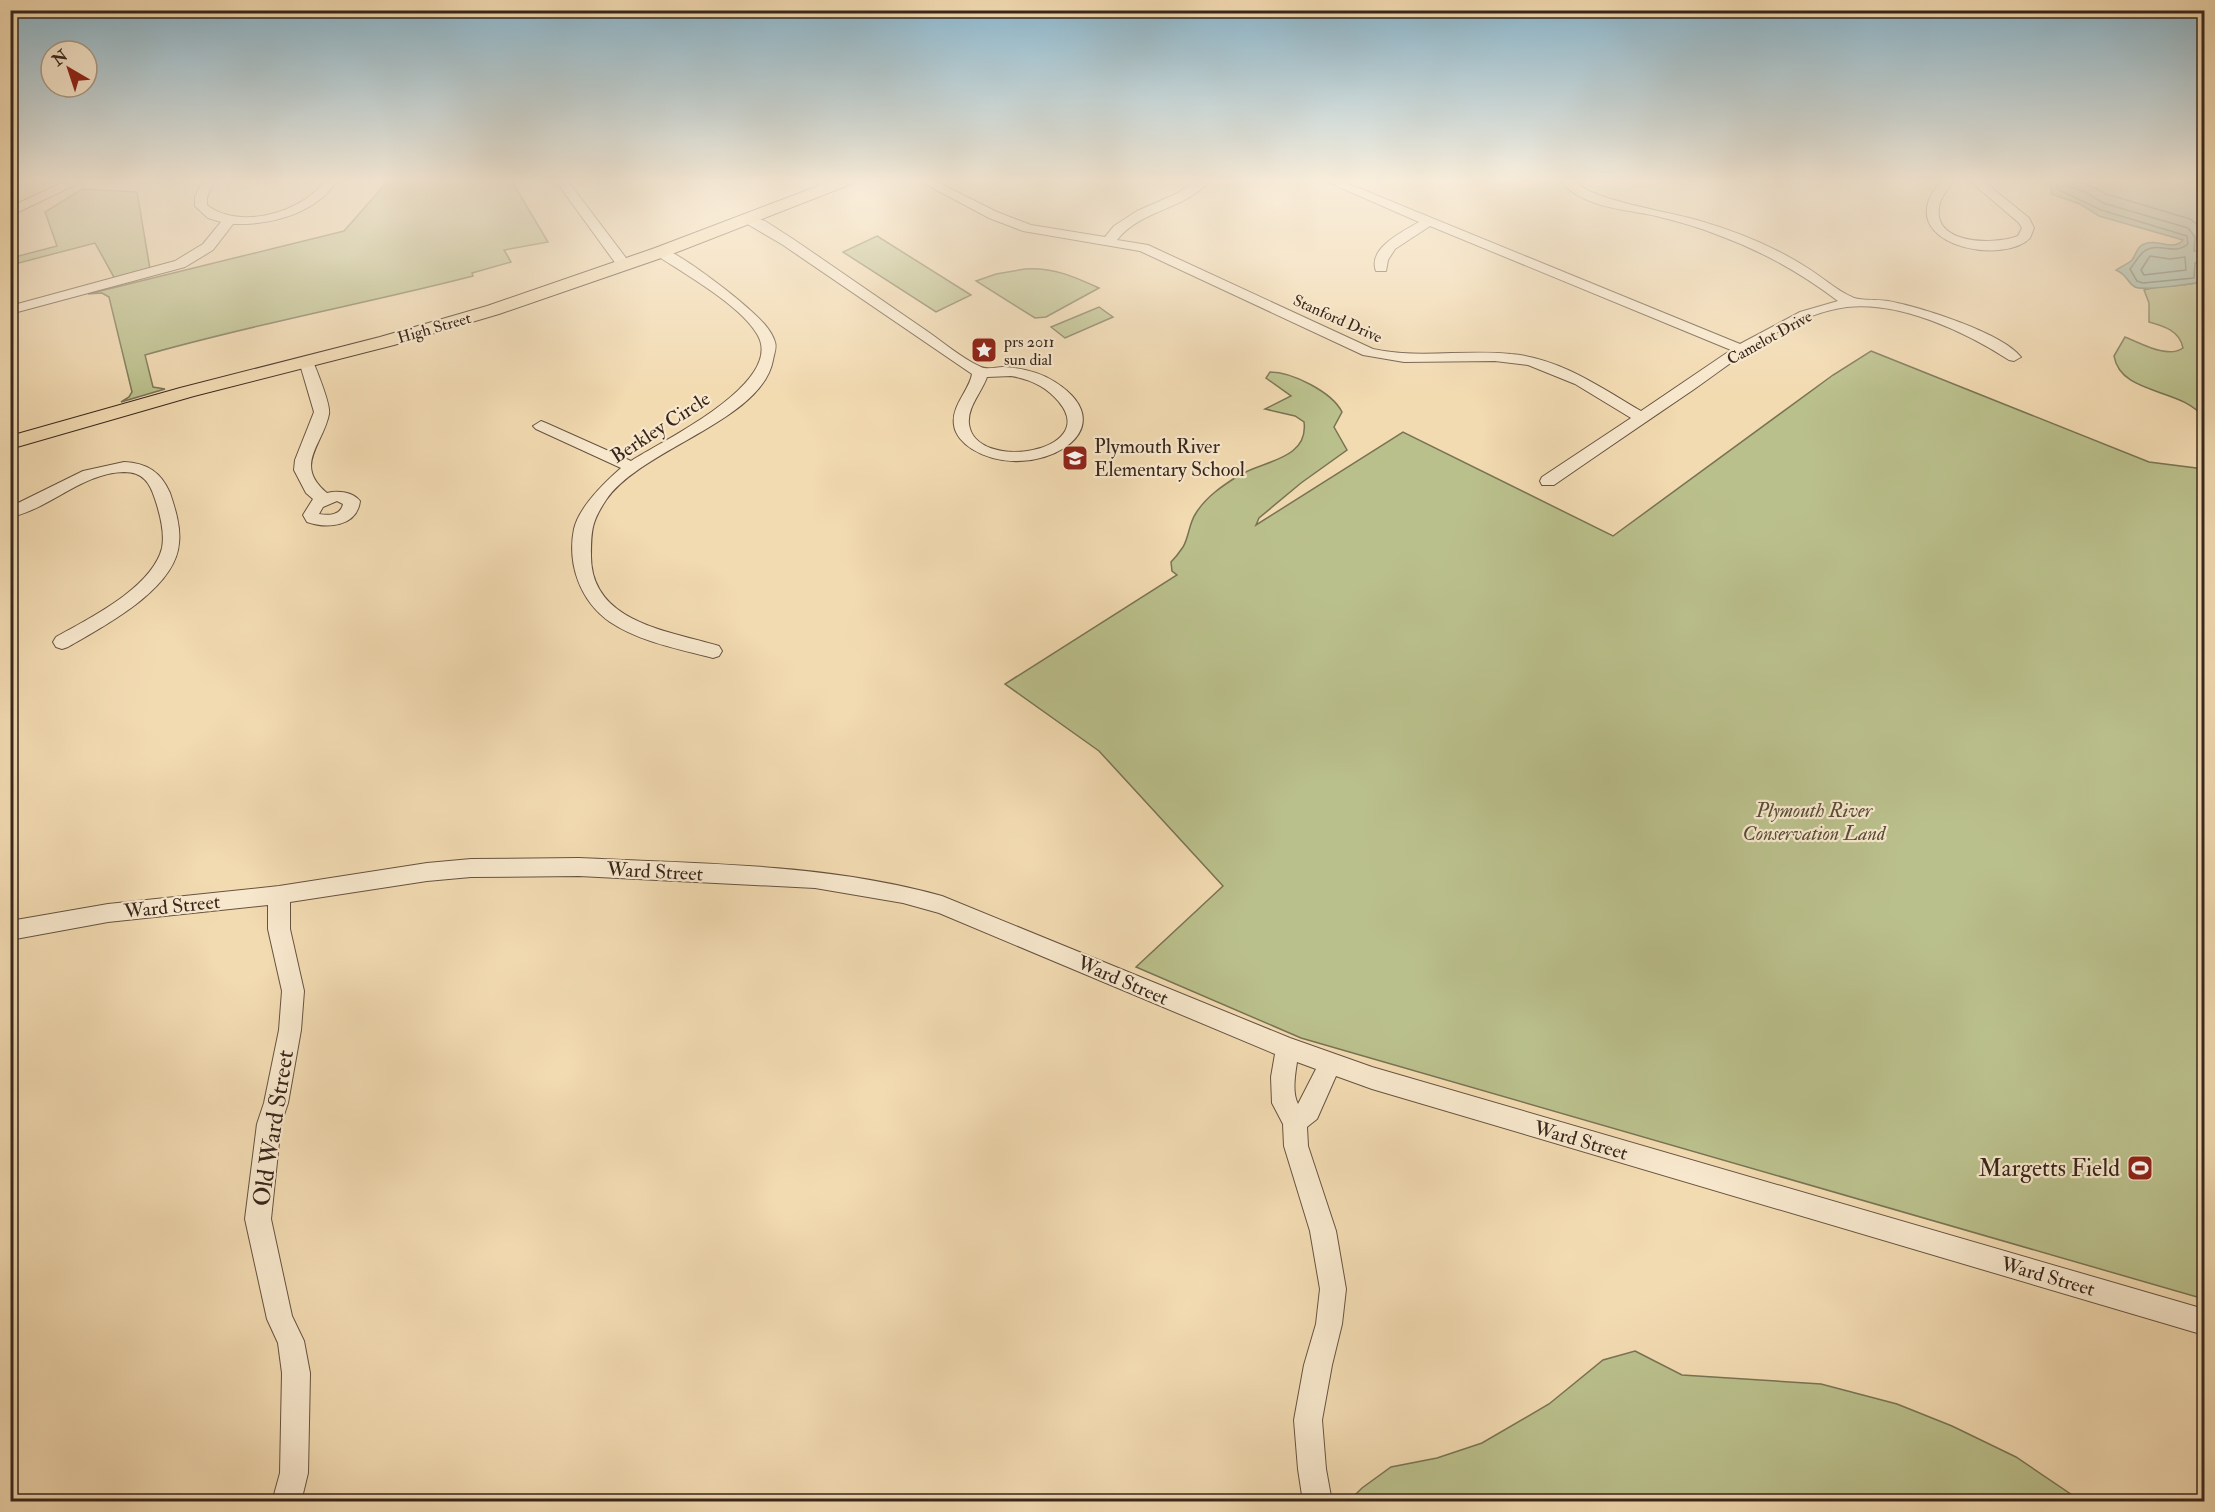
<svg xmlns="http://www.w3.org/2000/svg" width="2215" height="1512" viewBox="0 0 2215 1512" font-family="'IM FELL Double Pica',serif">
<rect width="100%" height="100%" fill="#f2dab1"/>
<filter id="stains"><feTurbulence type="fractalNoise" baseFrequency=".00333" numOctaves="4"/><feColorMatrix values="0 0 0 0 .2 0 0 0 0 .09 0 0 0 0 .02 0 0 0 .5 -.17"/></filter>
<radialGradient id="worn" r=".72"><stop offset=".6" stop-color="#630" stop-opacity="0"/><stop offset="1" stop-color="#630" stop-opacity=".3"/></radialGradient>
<!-- green -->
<g fill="#bac08c" stroke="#797354" stroke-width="1.5">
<path d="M389,180h122l37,62 -44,8 7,12 -39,11 1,3c-109,28 -220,48 -328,79l8,32 12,2 -44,13 8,-5 3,-5 -23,-95 -7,-4 -14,1 256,-63z"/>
<polygon points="82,189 137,192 150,269 115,279 95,243 11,265 11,258 57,246 45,212"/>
<polygon points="877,236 971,295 936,312 843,252"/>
<path d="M1025,269c28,-2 50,8 74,19l-53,29 -11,1 -59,-37 20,-7z"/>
<path d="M2204,281v137c-22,-31 -83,-22 -90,-62l11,-19c16,6 42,22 58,11 -3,-17 -19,-22 -34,-26v-19l-5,-13c21,-6 41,-3 60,-9z"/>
<polygon points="1099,307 1113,317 1065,338 1051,327"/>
<path d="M1871,351l278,111 55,7v830l-903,-261 -165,-71 87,-81 -124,-135 -94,-67 172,-109 -5,-4 -1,-9c4,-4 8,-9 12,-15 6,-10 6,-24 13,-34 10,-16 26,-27 42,-37 23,-15 71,-16 66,-54l-9,-6 -30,-7 26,-13 -25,-18 4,-6c22,0 62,20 72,40l-8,15 13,23 -46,33 -42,35 -3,7 147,-93 210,104 220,-161z"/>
<polygon points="1635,1351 1682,1375 1821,1384 1897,1404 1952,1426 2016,1457 2081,1501 1349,1501 1362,1488 1391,1467 1437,1458 1482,1443 1549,1404 1603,1360"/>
</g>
<!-- water -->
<path fill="#9bbbaa" stroke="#737f71" stroke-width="1.5" d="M2046,180h158v85h-5l5,16c-10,3 -61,10 -69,6 -8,-4 -7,-12 -19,-17 4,-3 12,-6 16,-10 5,-7 5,-15 15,-17 13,-3 26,8 36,-3l-84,-24 -19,-12 -29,-10v-8z"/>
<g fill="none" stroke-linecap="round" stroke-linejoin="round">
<!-- shore -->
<g stroke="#6a7063" stroke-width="1.5">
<path d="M2054,180l5,10 42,20 86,26 1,8c-14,12 -28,-2 -42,6 -7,4 -11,13 -16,19l7,12 6,2 51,-5 1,-15 9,-4"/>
<polyline points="2063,180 2066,185 2085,192 2103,203 2188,228 2195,237 2194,251 2204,252"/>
<polyline points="2079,180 2106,194 2190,219 2199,226 2204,238"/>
<polygon points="2150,256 2170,259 2185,257 2186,270 2144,275 2141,270"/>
</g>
<!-- minor casing -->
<g stroke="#665341" stroke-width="2">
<g id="minor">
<polygon points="68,180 85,180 10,216 10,207"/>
<path d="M203,180h12l-8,17v8c33,26 96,7 119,-25h12c-23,34 -66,45 -105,44l-20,26 -28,17 -175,47v-8l165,-45 28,-17 18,-22 -13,-4 -13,-12v-9z"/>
<polygon points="555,180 567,180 629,262 631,265 629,268 619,268"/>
<polygon points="811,180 826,180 836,187 834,190 826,190"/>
<path d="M918,180h15l64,32 34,13 74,12 9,-11 23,-15 39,-17 21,-14h13c-24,30 -69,29 -93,60l31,5 225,104c46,10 92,0 138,5 48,4 89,33 130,57l90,-61 -301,-124 -35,23 -7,11 -2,11h-10c-9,-23 28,-40 43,-49l-96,-42h16l401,164 60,-32 38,-11c-37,-28 -76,-50 -120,-66 -20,-8 -41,-14 -62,-19 -31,-7 -75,-8 -96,-36h13c19,21 94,31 124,40 38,11 76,26 109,47 15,9 30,23 46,30 7,4 26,2 36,4 32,6 113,31 133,56l-7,4 -5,-1c-43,-28 -109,-59 -162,-53 -57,7 -108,51 -154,83 -47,32 -93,63 -139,95h-12l-2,-4 2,-4 89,-59 -56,-34 -47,-19 -33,-4 -91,1 -41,-7 -223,-104 -117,-20 -34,-13z"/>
<path d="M1942,180h12c-4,6 -10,13 -13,20 -16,44 51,46 77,36l4,-8 -3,-5 -50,-43h13l47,38 5,10 -4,10c-25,26 -119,10 -101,-38 2,-7 9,-14 13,-20z"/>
<path d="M748,215l17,6 28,18c44,30 87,60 131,90 18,12 37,29 57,38 6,3 15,0 22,0 18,1 37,5 52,15 77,49 -24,104 -83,67 -8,-5 -17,-14 -18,-24 -3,-19 15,-34 18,-51l-189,-129 -39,-23 -2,-3zM1011,376c19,3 36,11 48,26 42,50 -84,71 -90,22 -2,-17 13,-32 18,-47z"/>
<path d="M661,248c18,4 74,48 89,62 10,9 21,19 25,32 2,6 -1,12 -2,18 -11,61 -131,88 -167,140 -14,21 -15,30 -15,55 -1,68 79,76 128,91l3,5 -3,5 -6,2c-34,-9 -73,-16 -103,-36 -30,-21 -43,-58 -36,-93 5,-22 30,-46 47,-61l-85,-39 -3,-3 8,-5 5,2 85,38c31,-20 156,-79 126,-127 -17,-29 -72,-60 -101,-79l-2,-3 2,-3z"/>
<path d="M306,357l7,4c4,11 18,43 16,53 -6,31 -36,51 -2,79 11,-3 26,-1 33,8 -3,26 -33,28 -53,21l-4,-7 10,-16 -7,-6 -12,-23 1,-10 19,-48 -15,-51zM337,501l6,3c-2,11 -14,12 -24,10l4,-7z"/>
<path d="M124,462c23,1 37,10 46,31 5,15 11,34 9,50 -3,46 -75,83 -111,104l-6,2 -6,-2 -3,-5 3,-5c32,-18 96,-49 106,-89 3,-15 -2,-34 -7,-49 -5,-16 -12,-27 -31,-27 -41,1 -71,34 -109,44l-5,-1v-13l6,2 67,-33z"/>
<path d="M579,858c122,6 245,5 363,38l348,142 82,29 832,242v26l-832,-246 -36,-13 -19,43 -10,8 1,19 28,85 10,58 -4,35 -10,41 -10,55 4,49 6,33h-29l-5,-33 -4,-49 10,-55 12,-41 4,-35 -10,-58 -26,-85 -1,-22 -11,-21 -1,-26 4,-23 -336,-141 -36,-10 -88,-15 -236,-12 -108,1 -44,4 -137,21v27l14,62 -3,39 -13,73 -7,21 -10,95 21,97 12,25 6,32 -2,100 -7,29h-29l8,-29 2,-100 -4,-30 -11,-24 -22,-100 12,-95 7,-21 15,-73 3,-39 -14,-62v-24l-160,17 -98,18v-19l98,-17 171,-18 148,-23 44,-4zM1297,1062l19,7 -18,35c-6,-11 -3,-29 -1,-42z"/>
</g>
</g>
<!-- major casing -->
<g stroke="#38261c" stroke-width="2">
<polygon id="major" points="834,180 856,180 854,183 667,256 499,314 394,345 194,396 10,449 10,436 180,388 380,337 487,306 655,248"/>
</g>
<!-- minor -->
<use href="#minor" fill="#f7e7cc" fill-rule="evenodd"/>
<!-- major -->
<use href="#major" fill="#f2dab1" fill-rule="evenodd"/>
</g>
<!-- sky -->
<linearGradient id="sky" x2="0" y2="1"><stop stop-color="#89b7cf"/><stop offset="0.46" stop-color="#f9eedc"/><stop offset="1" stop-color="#f9eedc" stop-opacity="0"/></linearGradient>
<rect width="2215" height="392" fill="url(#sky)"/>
<!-- icons -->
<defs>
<g id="sight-square" transform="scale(1.35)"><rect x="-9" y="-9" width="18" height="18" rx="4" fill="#8f2418" stroke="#f7e7cc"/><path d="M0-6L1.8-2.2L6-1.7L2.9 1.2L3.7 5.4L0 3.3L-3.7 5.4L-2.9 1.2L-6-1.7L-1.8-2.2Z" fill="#fff"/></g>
<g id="school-square" transform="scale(1.35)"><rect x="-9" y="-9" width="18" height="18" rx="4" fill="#8f2418" stroke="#f7e7cc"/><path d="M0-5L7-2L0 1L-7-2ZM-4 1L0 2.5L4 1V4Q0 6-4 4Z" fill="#fff"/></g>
<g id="stadium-square" transform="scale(1.35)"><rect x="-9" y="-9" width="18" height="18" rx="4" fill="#8f2418" stroke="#f7e7cc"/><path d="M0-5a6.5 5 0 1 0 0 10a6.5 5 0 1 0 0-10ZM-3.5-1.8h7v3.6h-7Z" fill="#fff"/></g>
</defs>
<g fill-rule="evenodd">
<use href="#sight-square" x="984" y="350"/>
<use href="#school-square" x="1075" y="458"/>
<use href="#stadium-square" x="2140" y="1168"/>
</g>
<g text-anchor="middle" stroke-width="4.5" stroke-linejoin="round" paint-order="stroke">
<!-- far-street labels -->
<g font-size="16" fill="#38261c" stroke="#f7e7cc">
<text transform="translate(1338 318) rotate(24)" y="6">Stanford Drive</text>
<text transform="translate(434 327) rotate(-16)" y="6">High Street</text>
<text transform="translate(1769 337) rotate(-29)" y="6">Camelot Drive</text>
</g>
<!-- far-poi labels -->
<g font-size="16" fill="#38261c" stroke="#f7e7cc" text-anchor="start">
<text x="1004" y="347">prs 2011<tspan x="1004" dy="18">sun dial</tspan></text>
</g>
<!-- street labels -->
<g font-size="20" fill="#38261c" stroke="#f7e7cc">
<text transform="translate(660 427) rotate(-33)" y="7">Berkley Circle</text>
<text transform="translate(655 871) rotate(3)" y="7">Ward Street</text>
<text transform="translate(172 906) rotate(-6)" y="7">Ward Street</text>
<text transform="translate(1123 980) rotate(23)" y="7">Ward Street</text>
<text transform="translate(1581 1140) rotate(16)" y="7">Ward Street</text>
<text transform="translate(2048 1276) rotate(16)" y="7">Ward Street</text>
</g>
<!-- poi labels -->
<g font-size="20" fill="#38261c" stroke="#f7e7cc" text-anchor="start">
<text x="1094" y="453">Plymouth River<tspan x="1094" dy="23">Elementary School</tspan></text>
</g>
<!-- park labels -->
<g font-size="20" font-style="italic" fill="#584c38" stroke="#f7e7cc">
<text x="1814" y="817">Plymouth River<tspan x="1814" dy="23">Conservation Land</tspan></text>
</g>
<!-- near-street labels -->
<g font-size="24" fill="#38261c" stroke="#f7e7cc">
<text transform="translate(273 1128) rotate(-81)" y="8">Old Ward Street</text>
</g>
<!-- near-poi labels -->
<g font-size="24" fill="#38261c" stroke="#f7e7cc" text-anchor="end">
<text x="2120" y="1176">Margetts Field</text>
</g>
</g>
<!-- margin -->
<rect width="2215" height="1512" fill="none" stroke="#f2dab1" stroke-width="36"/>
<rect x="12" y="12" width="2191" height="1488" fill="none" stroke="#38261c" stroke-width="3"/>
<rect x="18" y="18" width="2179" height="1476" fill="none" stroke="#38261c" stroke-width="1.5"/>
<!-- north arrow -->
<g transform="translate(69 69) rotate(321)"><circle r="28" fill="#f7e7cc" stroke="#ab9a86" stroke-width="1.5"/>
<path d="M0-4.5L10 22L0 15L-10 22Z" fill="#8f2418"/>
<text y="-9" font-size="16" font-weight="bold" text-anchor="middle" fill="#38261c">N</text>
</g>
<rect width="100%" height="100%" filter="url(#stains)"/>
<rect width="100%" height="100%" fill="url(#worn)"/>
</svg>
